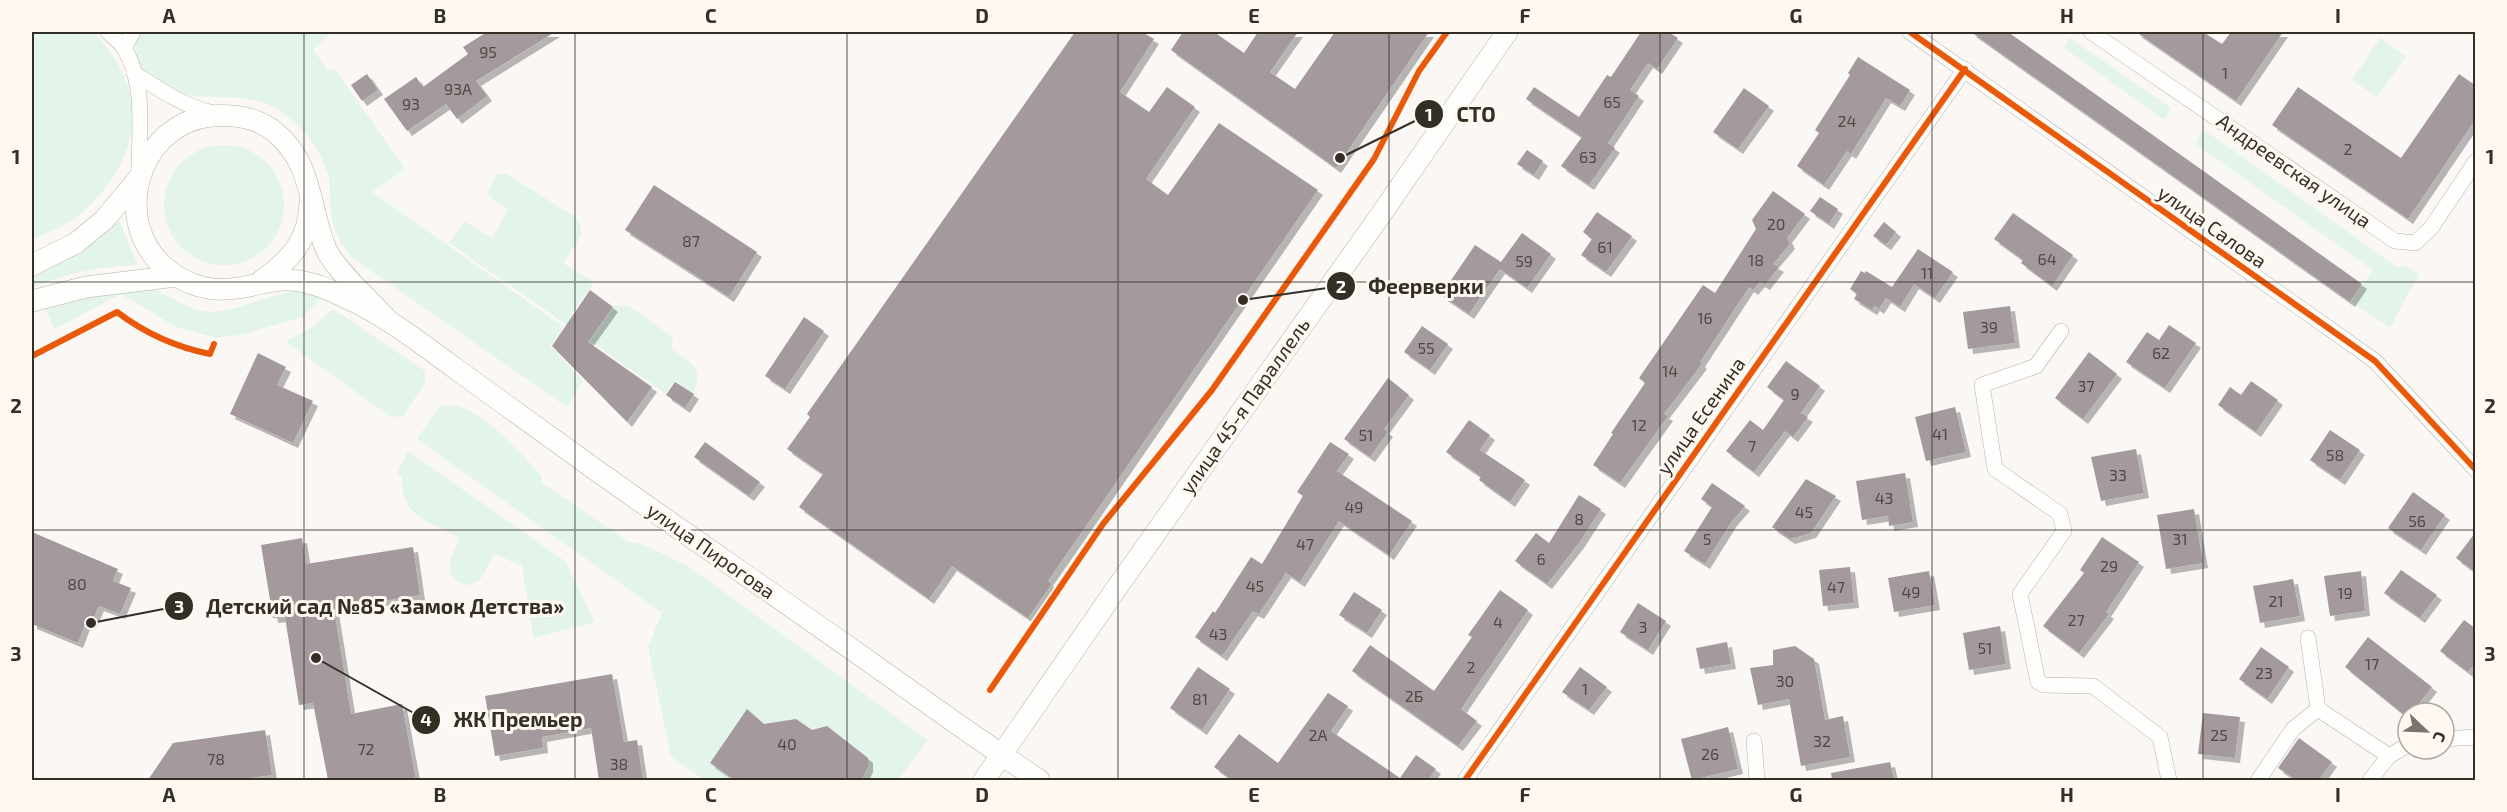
<svg xmlns="http://www.w3.org/2000/svg" width="2507" height="812" viewBox="0 0 2507 812" font-family="'Exo 2',sans-serif">
<defs>
<filter id="shadow"><feDropShadow dx="5" dy="5" stdDeviation="0" flood-color="#0004"/></filter>
</defs>
<rect width="100%" height="100%" fill="#faf7f4"/>
<!-- green -->
<g fill="#e3f5ea">
<path d="M32,32h61c61,61 48,132 -16,185 -13,10 -31,16 -45,23z"/>
<path d="M139,32h193l-19,17 15,22 7,-2 70,100 -33,23 192,135 -14,19 33,35 -16,26 -213,-148c-18,-18 -23,-36 -24,-61 0,-8 0,-16 -2,-23 -8,-30 -32,-58 -61,-71 -26,-11 -54,-4 -81,-9 -28,-6 -61,-32 -47,-63z"/>
<polygon points="2070,38 2171,108 2166,117 2163,119 2064,48"/>
<polygon points="2380,38 2406,56 2377,97 2352,80"/>
<polygon points="2206,131 2397,267 2407,266 2419,274 2390,328 2351,302 2373,270 2197,145 2196,141 2202,132"/>
<circle cx="224" cy="205" r="60"/>
<path d="M497,174h10l68,43c15,15 -3,32 -12,46l31,19 -22,32 25,17 18,-26 14,1 40,28 4,4 -2,11c18,12 36,20 21,44l-17,-12 -9,13 -217,-151 15,-22 28,17 16,-28 -19,-14 -1,-4z"/>
<path d="M119,221l19,44c-38,2 -71,7 -106,23v-15l62,-32z"/>
<path d="M149,287c20,8 42,26 65,25 24,-1 74,-25 91,-21 5,1 11,6 16,8l-19,18 -57,17 -28,4 -41,-11 -55,-33 -67,35 -9,-21 17,-8z"/>
<polygon points="333,309 425,371 425,383 403,416 391,417 286,342 312,327"/>
<path d="M449,405c33,2 71,48 93,71l-1,6 88,60 11,1 48,23 240,174 -30,40h-194l-33,-24 -23,-109 14,-34 -245,-174 22,-32z"/>
<path d="M408,451l158,111 29,60 -61,16 -12,-72 -28,-12c-8,14 -10,30 -29,31 -26,-8 -13,-30 -5,-47 -33,-18 -59,-20 -58,-62l-5,-2z"/>
</g>
<!-- building -->
<g fill="#a49a9d" filter="url(#shadow)">
<polygon points="487,32 555,32 476,81 487,96 457,119 446,104 407,131 384,99 416,77 423,87 468,54 463,47"/>
<polygon points="1075,32 1142,32 1154,39 1120,92 1149,112 1167,87 1195,107 1146,179 1168,195 1219,123 1318,190 1048,581 1052,584 1028,618 952,566 929,599 799,507 823,474 787,449 810,417 807,414"/>
<polygon points="1183,32 1214,32 1244,53 1258,32 1298,32 1270,72 1295,89 1335,32 1429,32 1336,168 1171,50"/>
<polygon points="1641,32 1668,32 1678,38 1657,69 1648,63 1630,90 1639,96 1608,143 1615,148 1589,185 1561,166 1582,137 1526,99 1534,87 1579,117 1607,75 1611,77"/>
<polygon points="1971,32 2008,32 2362,284 2350,302"/>
<polygon points="2136,32 2203,32 2222,44 2231,32 2283,32 2236,101"/>
<polygon points="1858,57 1910,90 1900,106 1886,98 1851,154 1847,151 1824,185 1797,166 1819,133 1815,130 1850,75 1848,73"/>
<polygon points="367,74 378,90 362,101 351,85"/>
<polygon points="2459,74 2475,85 2475,120 2408,219 2272,125 2298,87 2401,158"/>
<polygon points="1744,88 1769,106 1738,149 1713,132"/>
<polygon points="1527,150 1543,161 1534,175 1517,164"/>
<polygon points="654,185 757,252 729,297 625,230"/>
<polygon points="1773,191 1805,214 1787,238 1790,244 1773,264 1779,267 1765,285 1760,282 1753,290 1749,287 1700,362 1702,364 1664,414 1668,416 1620,483 1593,465 1613,434 1611,433 1645,383 1639,378 1703,285 1715,293 1756,229 1752,220"/>
<polygon points="1820,197 1838,209 1829,224 1810,211"/>
<polygon points="1597,212 1632,236 1606,272 1581,255 1592,239 1583,232"/>
<polygon points="2013,213 2073,255 2052,286 2021,263 2023,260 1994,239"/>
<polygon points="1884,222 1896,232 1886,245 1873,236"/>
<polygon points="1522,233 1551,254 1527,288 1500,269 1469,314 1441,295 1475,245 1501,262"/>
<polygon points="1918,249 1953,272 1935,298 1914,284 1900,307 1886,298 1879,309 1875,306 1872,310 1854,299 1857,294 1850,289 1861,271 1865,273 1866,271 1892,287"/>
<polygon points="590,290 613,307 588,342 652,387 627,422 552,346"/>
<polygon points="2010,306 2015,343 1968,349 1963,312"/>
<polygon points="804,317 824,331 785,389 765,376"/>
<polygon points="2169,325 2196,343 2165,388 2126,362 2147,332 2159,340"/>
<polygon points="1422,326 1448,344 1430,370 1404,352"/>
<polygon points="2089,352 2117,374 2083,419 2055,398"/>
<polygon points="258,353 286,367 277,385 313,401 293,443 230,414"/>
<polygon points="1786,361 1820,386 1801,413 1808,417 1793,437 1785,431 1754,472 1726,451 1750,420 1763,430 1784,400 1767,387"/>
<polygon points="1388,378 1409,395 1384,429 1388,432 1370,457 1344,439"/>
<polygon points="2251,381 2278,400 2256,432 2218,405 2230,387 2241,395"/>
<polygon points="675,382 694,394 685,408 666,395"/>
<polygon points="1955,407 1966,452 1926,461 1915,417"/>
<polygon points="1469,420 1490,435 1480,450 1525,480 1510,502 1479,480 1481,477 1446,452"/>
<polygon points="2330,430 2360,450 2340,480 2310,460"/>
<polygon points="705,442 760,482 749,496 694,457"/>
<polygon points="1330,442 1349,454 1337,471 1412,521 1389,555 1339,521 1300,582 1286,573 1259,614 1253,611 1222,656 1195,637 1213,611 1215,613 1251,557 1262,564 1303,496 1297,492"/>
<polygon points="2136,449 2144,493 2101,501 2091,457"/>
<polygon points="1905,473 1913,522 1889,526 1888,516 1862,520 1856,481"/>
<polygon points="1806,479 1836,496 1811,533 1790,539 1772,527"/>
<polygon points="1712,483 1745,506 1732,521 1705,564 1684,551 1712,507 1701,499"/>
<polygon points="2413,492 2445,515 2421,550 2388,528"/>
<polygon points="1579,495 1601,509 1579,543 1547,584 1515,561 1536,533 1549,543"/>
<polygon points="2194,509 2203,563 2166,569 2157,515"/>
<polygon points="32,532 118,569 113,581 131,588 120,614 99,606 91,624 86,622 78,643 32,624"/>
<polygon points="2475,533 2475,572 2456,558"/>
<polygon points="2102,537 2139,562 2106,612 2109,614 2079,653 2043,626 2084,573 2080,570"/>
<polygon points="302,538 306,564 413,547 420,595 334,609 351,714 402,704 416,780 328,780 313,703 299,705 285,617 273,618 261,545"/>
<polygon points="1850,567 1854,603 1823,606 1819,570"/>
<polygon points="2401,570 2437,595 2420,618 2384,593"/>
<polygon points="1929,571 1935,605 1894,612 1888,578"/>
<polygon points="2361,571 2365,611 2330,616 2324,576"/>
<polygon points="2293,579 2300,616 2260,623 2253,586"/>
<polygon points="1500,590 1528,610 1461,709 1477,721 1458,746 1352,671 1370,645 1434,691 1472,637 1468,635"/>
<polygon points="1354,592 1382,610 1367,633 1339,615"/>
<polygon points="1638,603 1666,621 1648,650 1620,632"/>
<polygon points="2464,620 2475,628 2475,663 2468,672 2440,651"/>
<polygon points="2000,626 2006,664 1969,670 1963,633"/>
<polygon points="2368,637 2432,687 2412,713 2408,713 2408,718 2345,667"/>
<polygon points="1727,642 1731,664 1700,669 1696,648"/>
<polygon points="1795,646 1814,659 1825,720 1843,716 1850,757 1801,766 1789,699 1758,705 1750,668 1773,665 1773,650"/>
<polygon points="2261,647 2289,667 2267,699 2239,679"/>
<polygon points="1198,667 1230,689 1202,730 1170,708"/>
<polygon points="1580,667 1607,687 1589,710 1562,692"/>
<polygon points="612,674 624,742 637,740 643,780 599,780 591,728 542,737 543,748 495,756 485,696"/>
<polygon points="1328,693 1348,706 1331,731 1400,778 1416,755 1436,769 1428,780 1232,780 1214,767 1239,734 1278,763"/>
<polygon points="747,709 764,724 796,719 812,730 827,726 868,758 868,767 862,780 735,780 710,763"/>
<polygon points="2203,713 2240,717 2235,758 2198,754"/>
<polygon points="1728,727 1738,769 1692,780 1681,739"/>
<polygon points="265,730 272,775 235,780 148,780 173,743"/>
<polygon points="2299,738 2332,762 2319,780 2296,780 2278,768"/>
<polygon points="1890,762 1894,780 1832,780 1831,773"/>
</g>
<g fill="none" stroke-linecap="round" stroke-linejoin="round">
<!-- street casing -->
<g stroke="#b5b1ac" stroke-width="16">
<g id="street">
<path d="M108,32c5,5 12,10 16,16 22,35 15,85 15,124"/>
<polyline points="1910,32 2375,361 2476,470"/>
<polyline points="2091,32 2395,241 2415,243 2431,228 2476,161"/>
<polyline points="124,48 133,32"/>
<path d="M134,73c25,16 50,34 80,40"/>
<polyline points="2061,331 2036,366 1982,385 1995,469 2060,514 2064,531 2020,594 2038,682 2044,685 2093,686 2160,737 2169,780"/>
<polyline points="2308,638 2318,709 2389,756"/>
<polyline points="2444,739 2476,737"/>
<polyline points="1754,741 1757,780"/>
<polyline points="2259,779 2293,729 2318,709"/>
<polyline points="1465,780 1965,69"/>
<polyline points="2370,780 2389,756 2408,745"/>
</g>
</g>
<!-- secondary casing -->
<g stroke="#b5b1ac" stroke-width="22">
<g id="secondary">
<polyline points="32,265 76,243 104,220 139,178"/>
<path d="M261,281c30,-21 48,-41 49,-79"/>
<polyline points="32,301 86,287 176,276"/>
<path d="M386,318c-16,-17 -51,-49 -60,-69 -18,-43 -12,-84 -51,-117 -11,-9 -27,-15 -42,-16 -20,-2 -41,1 -58,13 -44,29 -53,96 -15,134 20,20 48,30 77,25 18,-2 33,-9 52,-8 26,1 49,14 72,25 34,18 64,41 95,64 46,33 92,66 137,99 87,62 176,123 264,185 61,43 120,86 182,127"/>
<polyline points="984,780 1116,589 1382,213 1507,32"/>
</g>
</g>
<!-- street -->
<use href="#street" stroke="#fefefd" stroke-width="15"/>
<!-- secondary -->
<use href="#secondary" stroke="#fefefd" stroke-width="21"/>
<!-- cycleway casing -->
<g stroke="#fef8f0" stroke-width="10">
<g id="cycleway">
<polyline points="1910,32 2375,361 2476,470"/>
<path d="M32,356l85,-44c29,22 58,35 93,42l4,-10"/>
<polyline points="990,690 1103,524 1212,390 1374,159 1419,71 1447,32"/>
<polyline points="1465,780 1965,69"/>
</g>
</g>
<!-- cycleway -->
<use href="#cycleway" stroke="#e8590c" stroke-width="6"/>
</g>
<!-- grid -->
<path fill="none" stroke="#332e26" stroke-width="1.5" stroke-opacity="0.55" d="M304,32v748M575,32v748M847,32v748M1118,32v748M1389,32v748M1660,32v748M1932,32v748M2203,32v748M32,282h2444M32,530h2444"/>
<g text-anchor="middle" stroke-width="6" stroke-linejoin="round" paint-order="stroke">
<!-- number labels -->
<g font-size="16" fill="#4f4944">
<text x="488" y="58">95</text>
<text x="2225" y="79">1</text>
<text x="458" y="95">93А</text>
<text x="1612" y="108">65</text>
<text x="411" y="110">93</text>
<text x="1847" y="127">24</text>
<text x="2348" y="155">2</text>
<text x="1588" y="163">63</text>
<text x="1776" y="230">20</text>
<text x="691" y="247">87</text>
<text x="1605" y="253">61</text>
<text x="2047" y="265">64</text>
<text x="1756" y="266">18</text>
<text x="1524" y="267">59</text>
<text x="1927" y="279">11</text>
<text x="1705" y="324">16</text>
<text x="1989" y="333">39</text>
<text x="1426" y="354">55</text>
<text x="2161" y="359">62</text>
<text x="1670" y="377">14</text>
<text x="2086" y="392">37</text>
<text x="1795" y="400">9</text>
<text x="1639" y="431">12</text>
<text x="1940" y="440">41</text>
<text x="1366" y="441">51</text>
<text x="1752" y="452">7</text>
<text x="2335" y="461">58</text>
<text x="2118" y="481">33</text>
<text x="1884" y="504">43</text>
<text x="1354" y="513">49</text>
<text x="1804" y="518">45</text>
<text x="1579" y="525">8</text>
<text x="2417" y="527">56</text>
<text x="1707" y="545">5</text>
<text x="2180" y="545">31</text>
<text x="1305" y="550">47</text>
<text x="1541" y="565">6</text>
<text x="2109" y="572">29</text>
<text x="77" y="590">80</text>
<text x="1255" y="592">45</text>
<text x="1836" y="593">47</text>
<text x="1911" y="598">49</text>
<text x="2345" y="599">19</text>
<text x="2276" y="607">21</text>
<text x="2076" y="626">27</text>
<text x="1498" y="628">4</text>
<text x="1643" y="633">3</text>
<text x="1218" y="640">43</text>
<text x="1985" y="654">51</text>
<text x="2372" y="670">17</text>
<text x="1471" y="673">2</text>
<text x="2264" y="679">23</text>
<text x="1785" y="687">30</text>
<text x="1585" y="695">1</text>
<text x="1414" y="702">2Б</text>
<text x="1200" y="705">81</text>
<text x="1318" y="741">2А</text>
<text x="2219" y="741">25</text>
<text x="1822" y="747">32</text>
<text x="787" y="750">40</text>
<text x="366" y="755">72</text>
<text x="1710" y="760">26</text>
<text x="216" y="765">78</text>
<text x="619" y="770">38</text>
</g>
<!-- street labels -->
<g font-size="20" fill="#332e26" stroke="#fef8f0">
<text transform="translate(2294 171) rotate(35)" y="7">Андреевская улица</text>
<text transform="translate(2212 227) rotate(35)" y="7">улица Салова</text>
<text transform="translate(1245 406) rotate(-55)" y="7">улица 45-я Параллель</text>
<text transform="translate(1701 416) rotate(-55)" y="7">улица Есенина</text>
<text transform="translate(711 551) rotate(35)" y="7">улица Пирогова</text>
</g>
</g>
<!-- callouts -->
<path fill="none" stroke="#332e26" stroke-width="2" d="M1340 158L1429 114M1243 300L1341 286M91 623L179 606M316 658L426 720"/>
<g fill="#332e26" stroke="#fef8f0" stroke-width="2">
<circle cx="1340" cy="158" r="6"/>
<circle cx="1243" cy="300" r="6"/>
<circle cx="91" cy="623" r="6"/>
<circle cx="316" cy="658" r="6"/>
<circle cx="1429" cy="114" r="15"/>
<circle cx="1341" cy="286" r="15"/>
<circle cx="179" cy="606" r="15"/>
<circle cx="426" cy="720" r="15"/>
</g>
<g font-size="18" text-anchor="middle" font-weight="bold" fill="#fff">
<text x="1429" y="121">1</text>
<text x="1341" y="293">2</text>
<text x="179" y="613">3</text>
<text x="426" y="726">4</text>
</g>
<g font-size="21" text-anchor="middle" font-weight="bold" fill="#332e26" stroke="#fef8f0" stroke-width="6" stroke-linejoin="round" paint-order="stroke">
<text x="1476" y="122">СТО</text>
<text x="1426" y="294">Феерверки</text>
<text x="385" y="614">Детский сад №85 «Замок Детства»</text>
<text x="518" y="727">ЖК Премьер</text>
</g>
<!-- border -->
<rect width="2507" height="812" fill="none" stroke="#fef8f0" stroke-width="66"/>
<!-- north arrow -->
<g transform="translate(2426 731) rotate(113)"><circle r="28" fill="#fef8f0" stroke="#ada79f" stroke-width="1.5"/>
<path d="M0-4.5L10 22L0 15L-10 22Z" fill="#79746e"/>
<text y="-9" font-size="16" font-weight="bold" text-anchor="middle" fill="#332e26">С</text>
</g>
<rect x="33" y="33" width="2441" height="746" fill="none" stroke="#332e26" stroke-width="2"/>
<g font-size="20" text-anchor="middle" font-weight="bold" fill="#332e26">
<text x="169" y="23">A</text>
<text x="440" y="23">B</text>
<text x="711" y="23">C</text>
<text x="982" y="23">D</text>
<text x="1254" y="23">E</text>
<text x="1525" y="23">F</text>
<text x="1796" y="23">G</text>
<text x="2067" y="23">H</text>
<text x="2338" y="23">I</text>
<text x="16" y="164">1</text>
<text x="2490" y="164">1</text>
<text x="16" y="413">2</text>
<text x="2490" y="413">2</text>
<text x="16" y="661">3</text>
<text x="2490" y="661">3</text>
<text x="169" y="802">A</text>
<text x="440" y="802">B</text>
<text x="711" y="802">C</text>
<text x="982" y="802">D</text>
<text x="1254" y="802">E</text>
<text x="1525" y="802">F</text>
<text x="1796" y="802">G</text>
<text x="2067" y="802">H</text>
<text x="2338" y="802">I</text>
</g>
</svg>
